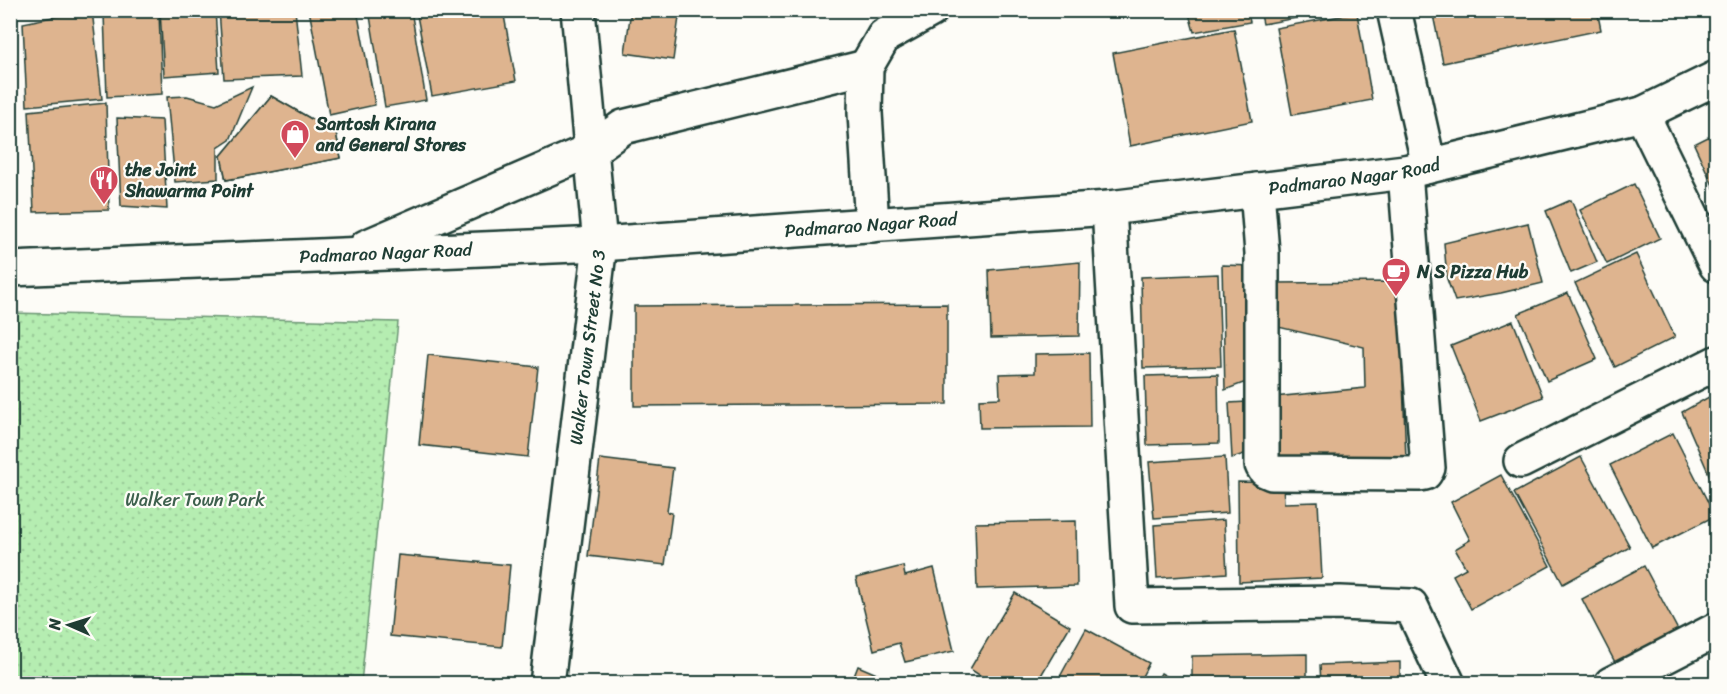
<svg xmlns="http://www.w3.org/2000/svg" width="1727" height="694" viewBox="0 0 1727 694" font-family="Sriracha,sans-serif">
<defs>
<pattern id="grass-dots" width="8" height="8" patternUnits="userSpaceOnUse" patternTransform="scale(1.5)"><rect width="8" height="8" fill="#b5edb1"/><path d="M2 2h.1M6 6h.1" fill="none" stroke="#9bcc99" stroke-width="1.8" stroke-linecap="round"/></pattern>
</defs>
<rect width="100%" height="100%" fill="#fdfcf7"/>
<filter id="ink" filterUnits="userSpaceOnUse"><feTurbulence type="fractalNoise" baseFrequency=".0167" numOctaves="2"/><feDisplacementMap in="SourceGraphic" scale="12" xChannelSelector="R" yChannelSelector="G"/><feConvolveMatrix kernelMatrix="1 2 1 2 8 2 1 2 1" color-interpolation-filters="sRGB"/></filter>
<g filter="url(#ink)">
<!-- grass -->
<polygon fill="url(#grass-dots)" stroke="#6a9572" stroke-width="1.5" points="11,313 398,322 361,683 60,684 11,681"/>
<!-- building -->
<g fill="#deb48f" stroke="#1f3d34" stroke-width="1.5">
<polygon points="87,10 92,10 102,99 27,106 23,23"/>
<polygon points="160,10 215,10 219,72 164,76"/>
<polygon points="219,10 295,10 302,76 224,79"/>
<polygon points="309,10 357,10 375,105 329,115"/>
<polygon points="369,10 411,10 426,100 385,107"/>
<polygon points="416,10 503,10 516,81 432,96"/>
<polygon points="631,10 680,10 673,60 625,53"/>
<polygon points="1188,10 1247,10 1250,22 1194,32"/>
<polygon points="1260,10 1340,10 1263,24"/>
<polygon points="1432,10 1597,10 1601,30 1443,63"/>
<polygon points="159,12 162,94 107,97 104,14"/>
<polygon points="1357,13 1372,100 1292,115 1276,28"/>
<polygon points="1234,29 1252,121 1130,146 1113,53"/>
<polygon points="252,87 230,140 218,148 218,179 175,182 167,97 187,96 216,104"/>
<polygon points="271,96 336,133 341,158 226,180 221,156"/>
<polygon points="271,96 336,133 341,158 226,180 221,156"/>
<polygon points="106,103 109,210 34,212 29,111"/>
<polygon points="117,118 162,120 167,209 121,206"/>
<polygon points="1716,133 1716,192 1694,144"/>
<polygon points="1634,184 1660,238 1607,264 1580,210"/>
<polygon points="1571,200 1597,262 1571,273 1546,211"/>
<polygon points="1528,223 1543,283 1501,293 1455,301 1447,279 1444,243"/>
<polygon points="1636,254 1675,337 1615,367 1575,283"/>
<polygon points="1080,262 1079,336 991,338 989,270"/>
<polygon points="1222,265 1253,266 1246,382 1225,390"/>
<polygon points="1218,274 1221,366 1143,368 1141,277"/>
<polygon points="1396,282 1401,330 1406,460 1276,462 1274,397 1365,388 1364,347 1274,326 1274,283"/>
<polygon points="1568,293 1597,359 1547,381 1518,314"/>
<polygon points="947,304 947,404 634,406 634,306"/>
<polygon points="1513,321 1543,397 1481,421 1451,346"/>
<polygon points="1089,353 1090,427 980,428 979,399 1000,398 999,374 1035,373 1035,354"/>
<polygon points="428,355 538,367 528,457 419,445"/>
<polygon points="1218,374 1219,443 1147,445 1145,376"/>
<polygon points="1716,393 1716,488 1715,488 1682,412"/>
<polygon points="1247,402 1247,453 1232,458 1229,403"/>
<polygon points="1673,433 1715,516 1652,548 1610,465"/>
<polygon points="1225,457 1228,513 1154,518 1149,462"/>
<polygon points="1581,457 1630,547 1563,584 1514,493"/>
<polygon points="600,459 673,468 667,512 672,513 665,565 588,556"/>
<polygon points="1501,475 1550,566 1471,609 1453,575 1466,568 1455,549 1470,540 1451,502"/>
<polygon points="1238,482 1283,483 1284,503 1318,502 1322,578 1239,582"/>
<polygon points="1224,520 1227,573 1157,578 1154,525"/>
<polygon points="1076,521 1077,586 977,589 975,523"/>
<polygon points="398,555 510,565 502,647 390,636"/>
<polygon points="903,566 905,576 934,568 954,651 905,662 899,643 874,650 856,578"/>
<polygon points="1644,566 1680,634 1618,668 1582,599"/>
<polygon points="1015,593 1070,626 1036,684 993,684 970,669"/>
<polygon points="1086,629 1149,663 1138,684 1056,684"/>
<polygon points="1307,654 1307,684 1192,684 1192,656"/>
<polygon points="1400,662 1400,684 1321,684 1320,665"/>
<polygon points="858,666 900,684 851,684"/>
<polygon points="1161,673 1179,684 1155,684"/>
</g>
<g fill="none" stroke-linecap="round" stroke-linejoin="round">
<!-- minor casing -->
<g stroke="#1f3d34" stroke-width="38">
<g id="minor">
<polyline points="1394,10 1429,166"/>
<polyline points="1642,114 1716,265"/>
<polyline points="1257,190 1262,253 1262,465 1265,470 1272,473 1419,474 1425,473 1428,468 1405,172"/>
<polyline points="1109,208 1132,606 1340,603 1411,606 1448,684"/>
<polyline points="872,225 865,113 866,67 884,36 931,10"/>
<polyline points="366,247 591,150 623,127 866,67"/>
<path id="s1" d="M10,269l590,-25 509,-36 296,-36 237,-58 74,-36"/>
<polyline points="1521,461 1716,363"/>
<path id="s2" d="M547,684l53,-440 -22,-234"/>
<polyline points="1611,684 1716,630"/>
</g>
</g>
<!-- minor -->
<use href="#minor" stroke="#fdfcf7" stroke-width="33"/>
</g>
</g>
<!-- icons -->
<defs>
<g id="shop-pin" transform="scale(1.5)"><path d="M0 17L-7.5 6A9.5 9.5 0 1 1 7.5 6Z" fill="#d1495b" stroke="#fdfcf7"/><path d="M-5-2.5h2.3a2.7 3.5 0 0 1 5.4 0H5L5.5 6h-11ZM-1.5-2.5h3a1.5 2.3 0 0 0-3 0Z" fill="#fff"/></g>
<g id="restaurant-pin" transform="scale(1.5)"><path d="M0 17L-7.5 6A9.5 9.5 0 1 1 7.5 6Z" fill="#d1495b" stroke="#fdfcf7"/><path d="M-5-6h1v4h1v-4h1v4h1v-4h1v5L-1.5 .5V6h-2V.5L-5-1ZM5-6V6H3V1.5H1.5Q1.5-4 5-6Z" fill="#fff"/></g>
<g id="cafe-pin" transform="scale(1.5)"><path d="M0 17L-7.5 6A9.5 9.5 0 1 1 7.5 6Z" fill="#d1495b" stroke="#fdfcf7"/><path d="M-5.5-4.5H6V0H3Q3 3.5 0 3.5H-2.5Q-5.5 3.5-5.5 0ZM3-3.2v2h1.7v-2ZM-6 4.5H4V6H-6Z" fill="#fff"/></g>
</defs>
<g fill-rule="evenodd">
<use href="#shop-pin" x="295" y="134"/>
<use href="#restaurant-pin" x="104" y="180"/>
<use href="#cafe-pin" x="1396" y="272"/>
</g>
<g text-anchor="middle" stroke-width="4.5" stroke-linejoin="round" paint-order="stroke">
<!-- poi labels -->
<g font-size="18" font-weight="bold" fill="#1f3d34" stroke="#fdfcf7" text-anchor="start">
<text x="316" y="130">Santosh Kirana<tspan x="316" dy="21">and General Stores</tspan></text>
<text x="125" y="176">the Joint<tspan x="125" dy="21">Shawarma Point</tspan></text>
<text x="1417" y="278">N S Pizza Hub</text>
</g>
<!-- street labels -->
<g font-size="18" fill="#1f3d34" stroke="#fdfcf7">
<text dy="6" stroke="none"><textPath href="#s1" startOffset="1348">Padmarao Nagar Road</textPath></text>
<text dy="6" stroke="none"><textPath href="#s1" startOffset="862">Padmarao Nagar Road</textPath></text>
<text dy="6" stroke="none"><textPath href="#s1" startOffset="376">Padmarao Nagar Road</textPath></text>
<text dy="6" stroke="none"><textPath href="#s2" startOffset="339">Walker Town Street No 3</textPath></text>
</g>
<!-- park labels -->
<g font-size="18" fill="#3d604d" stroke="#fdfcf7">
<text x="195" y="506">Walker Town Park</text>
</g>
</g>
<!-- margin -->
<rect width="1727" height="694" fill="none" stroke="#fdfcf7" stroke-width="36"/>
<rect x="18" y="18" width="1691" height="658" fill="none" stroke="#1f3d34" stroke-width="2" filter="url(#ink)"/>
<!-- north arrow -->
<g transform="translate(69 625) rotate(273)" stroke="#fdfcf7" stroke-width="4.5" paint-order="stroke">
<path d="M0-4.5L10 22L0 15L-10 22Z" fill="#1f3d34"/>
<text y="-9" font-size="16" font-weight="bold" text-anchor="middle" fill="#1f3d34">N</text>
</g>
</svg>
